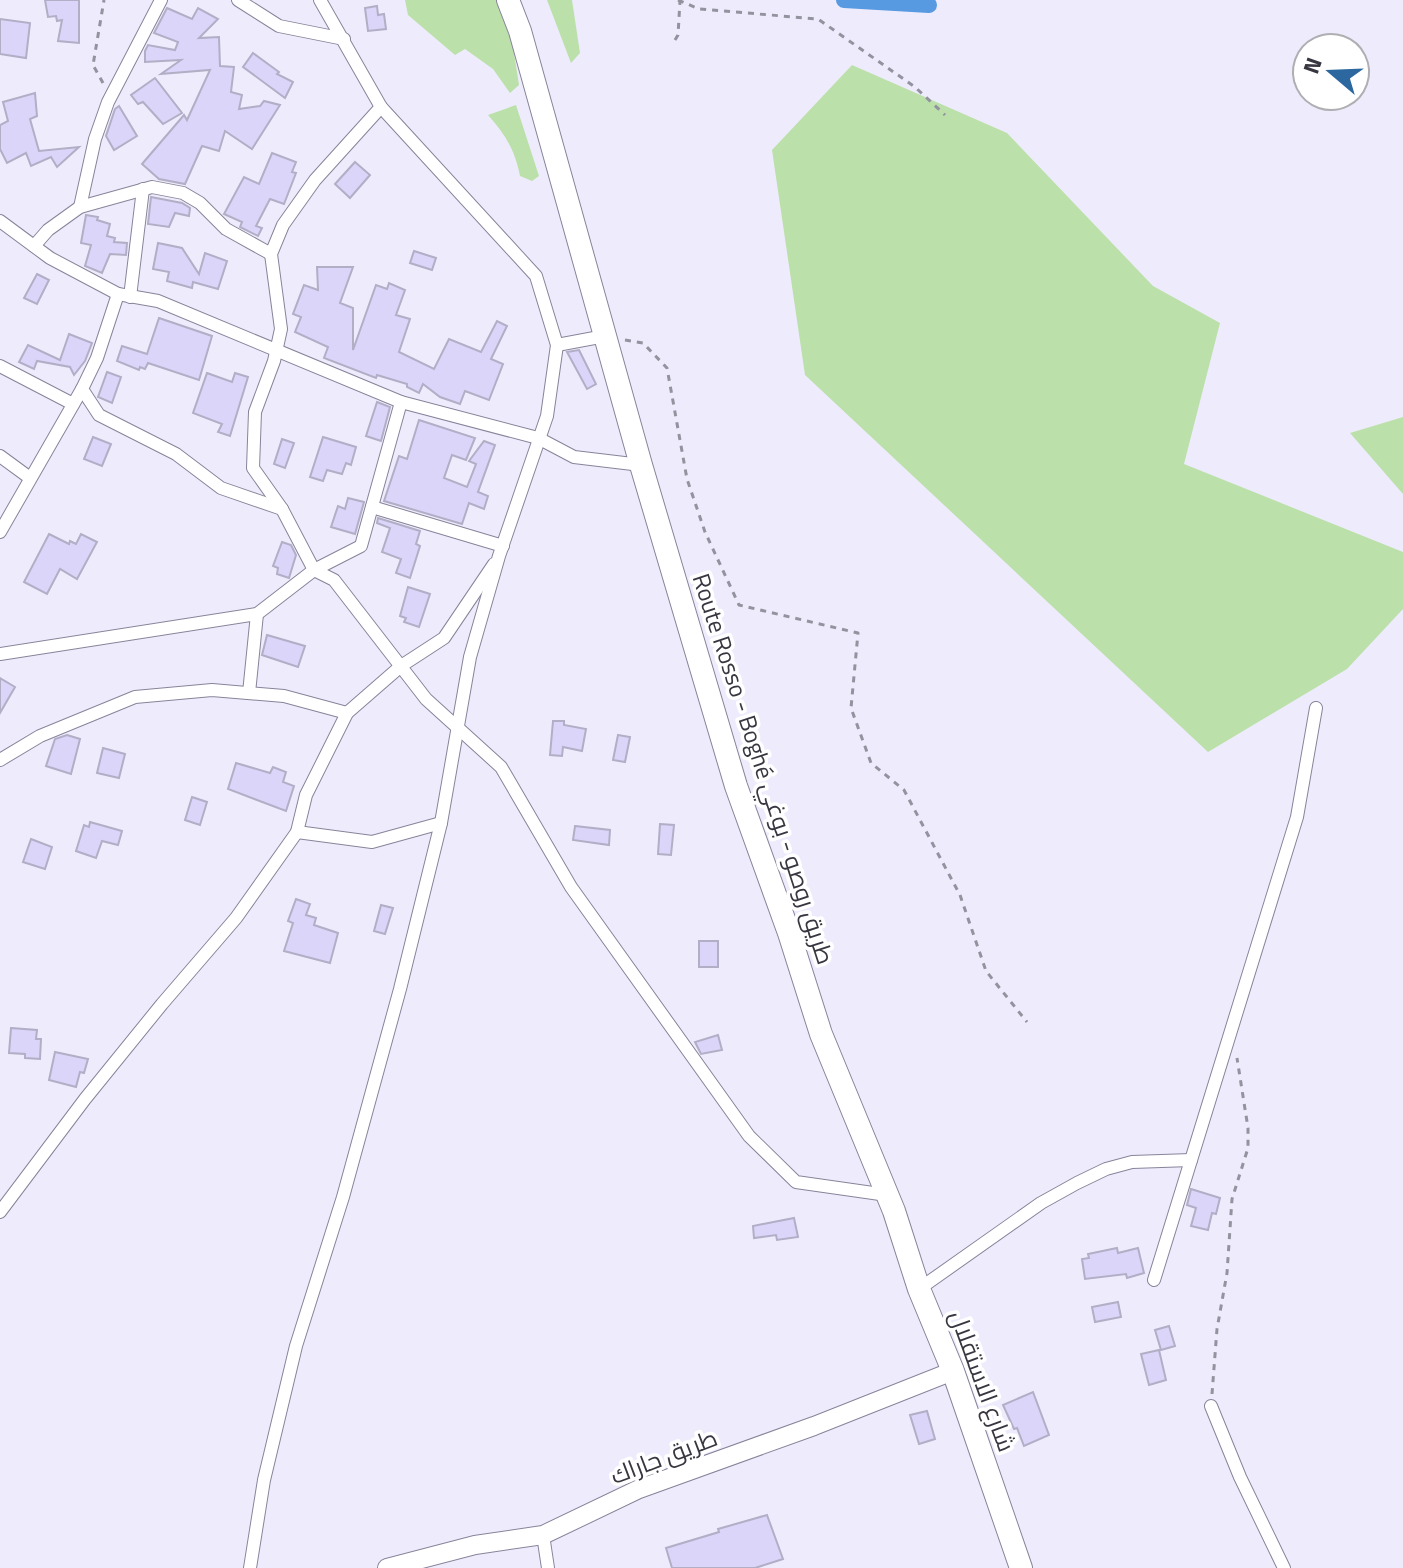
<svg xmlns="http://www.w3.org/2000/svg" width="1403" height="1568" viewBox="0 0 1403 1568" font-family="'Titillium Web',Cairo,sans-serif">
<rect width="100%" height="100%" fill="#eeecfc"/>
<!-- green -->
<g fill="#bce0aa">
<polygon points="405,0 498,0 510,27 519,85 510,93 493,69 465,49 455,55 408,15"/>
<polygon points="547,0 572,0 580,53 571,63"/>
<polygon points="852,65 1007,133 1153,286 1220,323 1184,464 1403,552 1403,609 1347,669 1208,752 805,375 772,150"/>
<path d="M516,105l23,71 -7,5 -12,-5c-5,-26 -15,-42 -32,-61z"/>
<polygon points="1403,417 1403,494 1350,433"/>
</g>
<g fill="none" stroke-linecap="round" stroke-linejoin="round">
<!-- canal -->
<polyline stroke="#589ae1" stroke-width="16" points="844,0 929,5"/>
</g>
<!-- building -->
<g fill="#dad5f9" stroke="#b1aec6" stroke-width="2">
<polygon points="45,0 79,0 79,43 58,41 62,20 57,21 56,16 48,17"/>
<polygon points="377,6 378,15 384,14 386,29 368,31 365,8"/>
<polygon points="167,8 192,19 198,8 218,19 199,38 219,37 220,66 234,67 231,92 242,95 239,109 260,106 264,101 280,105 252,149 225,131 219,151 202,146 185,184 159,179 142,164 184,115 187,120 210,70 161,74 181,60 145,62 145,51 148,45 175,50 178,42 154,33"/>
<polygon points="0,19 30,23 26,58 0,54"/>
<polygon points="253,53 279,72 277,74 293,82 285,98 243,67"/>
<polygon points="155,78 182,113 163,124 143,102 138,104 131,95"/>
<polygon points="35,93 37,116 30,119 39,151 79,147 57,167 51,157 31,166 26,153 7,163 0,149 0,125 8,121 3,102"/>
<polygon points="119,106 137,136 114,150 106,136 115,109"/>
<polygon points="272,153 296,162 292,172 296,173 284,204 270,199 256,226 262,228 258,236 240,227 242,222 224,214 244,177 259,184"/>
<polygon points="355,162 370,175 350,198 335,184"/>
<polygon points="151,197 182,203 190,208 189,216 175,213 169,227 148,224"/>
<polygon points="86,215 98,217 97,220 110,224 107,236 115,238 114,242 127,243 126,255 110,254 102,273 85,266 91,245 81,243"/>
<polygon points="158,243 182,248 199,274 205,253 227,261 218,289 193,282 192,288 167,281 169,272 153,269"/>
<polygon points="414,251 436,258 432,270 410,263"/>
<polygon points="317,267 353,267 340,303 353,308 353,350 376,285 387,289 389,283 405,290 396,315 410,319 399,352 434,369 449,339 481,352 497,321 507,326 491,359 503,364 489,400 465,391 460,404 440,397 423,384 419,393 407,387 407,384 377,375 376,378 324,358 328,347 295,332 301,317 293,314 304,285 318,290"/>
<polygon points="37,274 49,280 37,304 24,298"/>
<polygon points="159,318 212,336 199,380 148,363 145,369 140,367 139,370 117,361 122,346 147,354"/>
<polygon points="69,334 92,343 85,361 74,375 70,367 37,361 34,369 19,362 28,345 60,360"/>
<polygon points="579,350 596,384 587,389 567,352"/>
<polygon points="107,372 121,377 112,403 98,397"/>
<polygon points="207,373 232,382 235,373 248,377 230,436 218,432 222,424 193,413"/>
<polygon points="377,402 390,407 381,441 366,436"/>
<polygon points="419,420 475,438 466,460 452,455 444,478 467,487 476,464 469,461 484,441 495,445 478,492 488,496 484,509 469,503 462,524 384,501 399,456 407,459"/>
<polygon points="93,437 111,444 102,466 84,459"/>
<polygon points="323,437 356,447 351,465 346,463 342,474 327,470 323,481 310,477"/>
<polygon points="282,439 294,443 285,468 274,464"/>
<polygon points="348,498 364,502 355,534 331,527 338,506 345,509"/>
<polygon points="378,518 420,531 416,544 420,546 410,578 396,573 401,559 382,552 390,528 377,523"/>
<polygon points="49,534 69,544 70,541 76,544 81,534 97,542 77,579 60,569 47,594 24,582"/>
<polygon points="282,542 291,545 296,555 289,578 277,574 278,568 273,566"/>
<polygon points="408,587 430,594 419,627 404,622 406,618 400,616"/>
<polygon points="267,635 305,646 298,667 262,655"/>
<polygon points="0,678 15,687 0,713"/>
<polygon points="553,721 564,721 564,725 586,729 582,751 563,747 562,756 550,755"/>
<polygon points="67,735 80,739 71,774 46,766 55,739"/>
<polygon points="618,735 630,737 625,762 613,760"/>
<polygon points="103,748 125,754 119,778 97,773"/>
<polygon points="236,763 270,773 273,767 286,772 283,782 294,786 286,811 228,789"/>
<polygon points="192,797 207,802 200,825 185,820"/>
<polygon points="90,822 122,831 118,845 102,841 96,858 76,851 84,825 89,827"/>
<polygon points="660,824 674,825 671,855 658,854"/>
<polygon points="575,826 610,830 609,845 573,840"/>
<polygon points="31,839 52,847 45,869 23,862"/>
<polygon points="296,899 310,904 306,915 316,918 314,925 338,933 330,963 284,951 293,923 288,921"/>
<polygon points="381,905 393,908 385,934 374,931"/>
<rect x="699" y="941" width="19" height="26"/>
<polygon points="11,1028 37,1030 36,1039 41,1039 40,1059 25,1058 25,1054 9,1053"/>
<polygon points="718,1035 722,1050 701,1054 695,1042"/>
<polygon points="55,1052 88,1059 84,1073 80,1072 76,1087 49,1080"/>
<polygon points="1191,1189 1220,1198 1216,1214 1212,1213 1208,1230 1191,1226 1196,1208 1187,1205"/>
<polygon points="794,1218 798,1237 777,1240 776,1235 754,1238 753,1226"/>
<polygon points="1117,1248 1118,1253 1138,1248 1144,1273 1127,1278 1126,1274 1085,1279 1082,1259 1089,1258 1088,1254"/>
<polygon points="1118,1302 1121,1317 1095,1322 1092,1307"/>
<polygon points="1169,1326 1175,1346 1161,1350 1155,1330"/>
<polygon points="1159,1350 1166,1380 1149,1385 1141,1354"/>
<polygon points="1033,1392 1049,1435 1024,1446 1017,1428 1014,1429 1003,1405"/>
<polygon points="927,1411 935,1439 919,1444 910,1415"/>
<polygon points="767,1515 783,1559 755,1568 672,1568 666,1548 719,1532 718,1529"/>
</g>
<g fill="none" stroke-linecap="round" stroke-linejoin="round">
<!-- street casing -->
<g stroke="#87849a" stroke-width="14">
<g id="street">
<polyline points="238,0 279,26 344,39"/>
<polyline points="80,207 95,139 108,102 161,0"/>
<polyline points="0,221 50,258 118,294 97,358 82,389 99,415 176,454 221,488 282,509 314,570 334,580 426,699 501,767 571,887 749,1136 796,1182 887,1195"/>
<polyline points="34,246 48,230 80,207 152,187 183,193 200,203 226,229 271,254"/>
<polyline points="118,294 158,301 401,402 538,438 574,457 641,465"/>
<polyline points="130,297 143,189"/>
<polyline points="557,345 605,336"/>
<polyline points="0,366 73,404"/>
<polyline points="0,456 30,478"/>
<polyline points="372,507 503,546"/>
<polyline points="282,509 253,468 255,412 274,361 281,329 271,254 283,225 315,180 381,107"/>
<polyline points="0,532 82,389"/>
<polyline points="0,654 257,614 314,570 361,546 401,402"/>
<polyline points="249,693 257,614"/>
<polyline points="0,760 40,736 135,697 212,690 284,696 347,713"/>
<polyline points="297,832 372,842 441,823"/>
<polyline points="0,1212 85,1099 162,1004 236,918 297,832 306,795 347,713 401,666 444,638 494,564"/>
<polyline points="1154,1280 1297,817 1316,708"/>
<polyline points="919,1289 1041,1203 1077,1183 1106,1169 1132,1162 1191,1160"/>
<polyline points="1211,1406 1240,1477 1284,1568"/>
<polyline points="543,1535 548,1568"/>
<polyline points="250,1568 264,1480 296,1346 343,1197 400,989 441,823 470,657 499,556 547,416 557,345 536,276 381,107 320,0"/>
</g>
</g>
<!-- secondary casing -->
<g stroke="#87849a" stroke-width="20">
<polyline id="secondary" points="387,1568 475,1545 543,1535 639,1489 814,1426 953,1371"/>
</g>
<!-- highway casing -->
<g stroke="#87849a" stroke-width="24">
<polyline id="highway" points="508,0 520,31 641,465 736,786 789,933 821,1034 894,1211 919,1289 953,1371 1021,1568"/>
</g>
<!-- path -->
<g stroke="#93929f" stroke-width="3" stroke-dasharray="6 6" stroke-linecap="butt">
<polyline points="678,0 699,9 818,19 915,87 945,115"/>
<polyline points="675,40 678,35 680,1"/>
<polyline points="103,83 93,65 104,0"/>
<polyline points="625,340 643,343 667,368 687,479 705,532 739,605 858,633 851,708 871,763 904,790 960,895 986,971 1027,1022"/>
<polyline points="1212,1394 1217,1329 1227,1273 1232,1199 1248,1148 1248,1128 1237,1058"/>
</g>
<!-- street -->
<use href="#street" stroke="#fff" stroke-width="12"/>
<!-- secondary -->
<use href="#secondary" stroke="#fff" stroke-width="18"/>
<!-- highway -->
<use href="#highway" stroke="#fff" stroke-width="22"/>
</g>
<g text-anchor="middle" stroke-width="7" stroke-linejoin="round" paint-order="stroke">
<!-- street labels -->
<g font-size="24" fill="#383741" stroke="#fff">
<text transform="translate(763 769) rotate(72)" y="8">Route Rosso - Boghé طريق روصو - بوغي</text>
<text transform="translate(982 1381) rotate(70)" y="8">شارع الاستقلال</text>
<text transform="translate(664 1457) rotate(-21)" y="8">طريق جاراك</text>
</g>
</g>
<!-- north arrow -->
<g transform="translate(1331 72) rotate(289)"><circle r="38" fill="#ffffff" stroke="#afafb3" stroke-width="2"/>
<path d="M0-6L14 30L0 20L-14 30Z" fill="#2c679f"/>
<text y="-12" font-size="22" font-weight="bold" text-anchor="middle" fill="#383741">N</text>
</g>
</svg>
